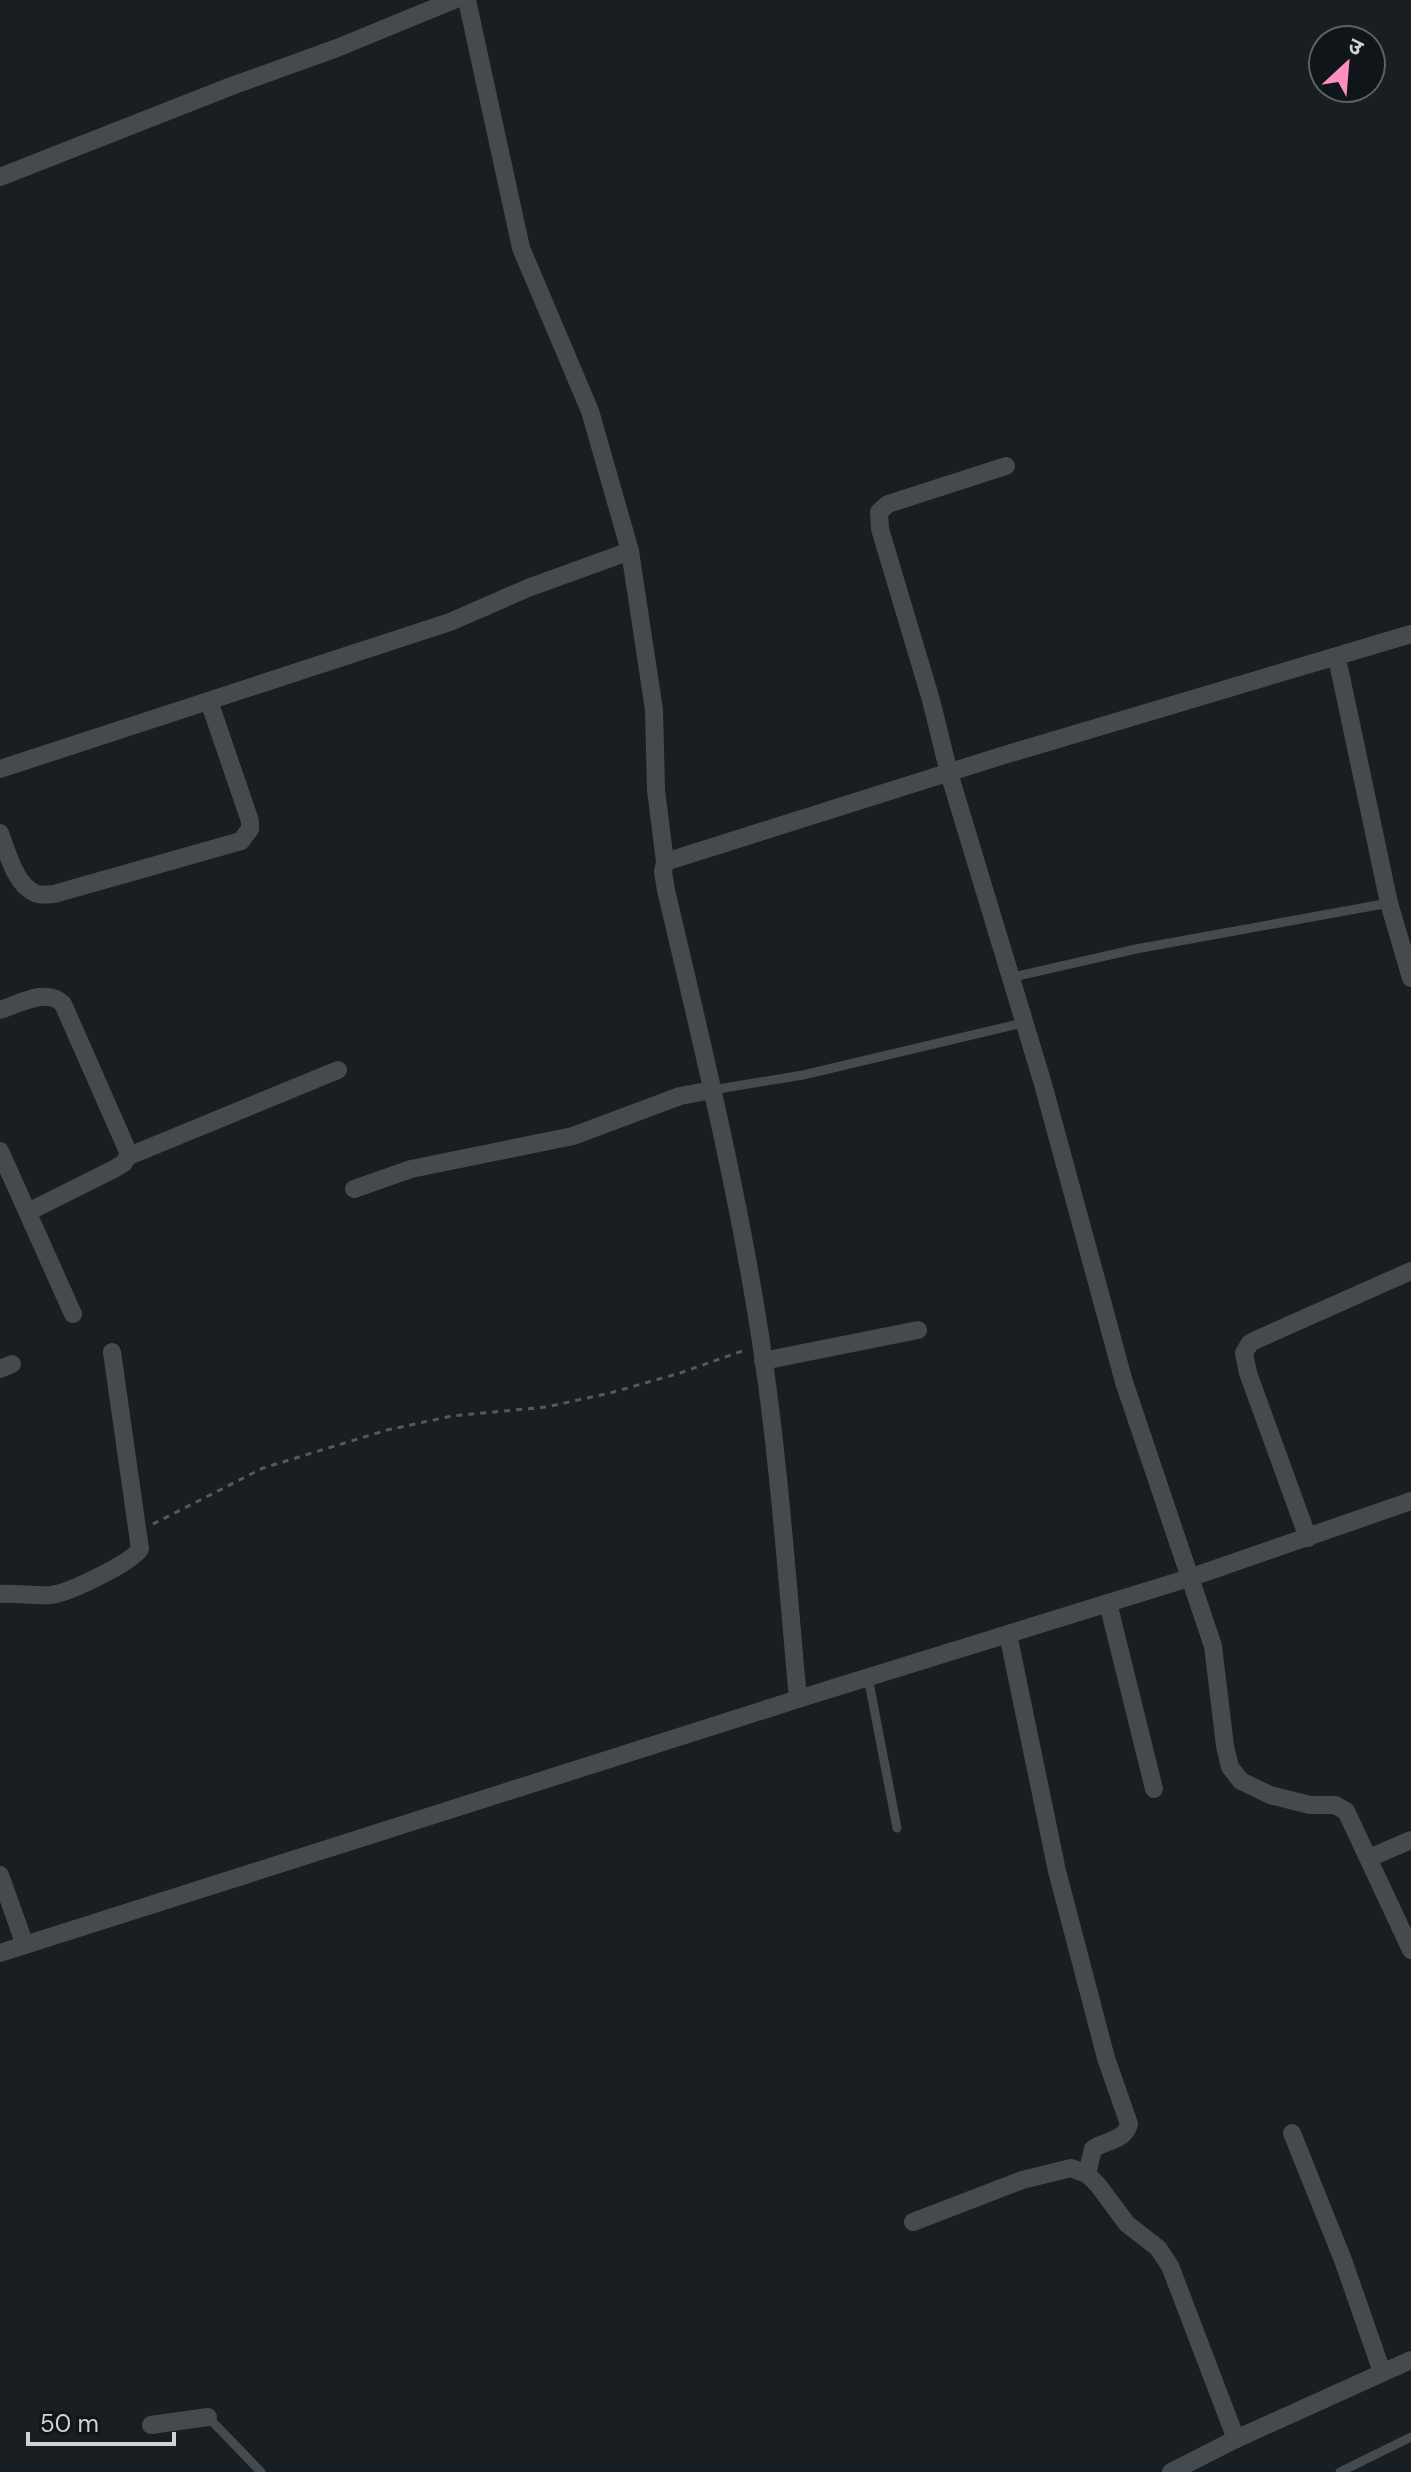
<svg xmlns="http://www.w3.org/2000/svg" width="1411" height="2472" viewBox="0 0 1411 2472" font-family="'DM Sans','Noto Sans Devanagari',sans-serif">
<rect width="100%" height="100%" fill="#191e23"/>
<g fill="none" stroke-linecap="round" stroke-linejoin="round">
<!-- path -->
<polyline stroke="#54595d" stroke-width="3" stroke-dasharray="6 6" stroke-linecap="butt" points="153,1524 263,1468 387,1430 452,1416 546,1407 610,1393 680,1373 745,1350"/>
<!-- service -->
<g stroke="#454a4f" stroke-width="9">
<polyline points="1009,978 1136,949 1389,903"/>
<polyline points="712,1090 803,1075 1023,1023"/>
<polyline points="868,1677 897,1828"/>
<polyline points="208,2417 261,2472"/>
<polyline points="1340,2472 1411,2437"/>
</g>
<!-- minor -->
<g stroke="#454a4f" stroke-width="18">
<polyline points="467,0 521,248 590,411 630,551 654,710 656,790 665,862"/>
<polyline points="0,177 229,87 337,48 454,0"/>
<polyline points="1006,466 888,504 879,512 880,529 931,700 949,773 1043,1084 1124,1382 1213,1646 1225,1746 1230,1767 1241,1781 1270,1795 1310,1805 1335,1805 1346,1811 1411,1950"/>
<polyline points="1337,658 1389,903 1411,978"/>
<polyline points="0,769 450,622 528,588 630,551"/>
<path d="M0,833c7,18 15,52 35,60 5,3 14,1 19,1l187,-53 9,-12v-8l-41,-120"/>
<path d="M0,1010c19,-6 47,-23 63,-6l66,150 -5,9 -10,6 -86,43"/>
<polyline points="0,1151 73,1314"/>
<polyline points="129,1156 338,1070"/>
<polyline points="354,1189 411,1169 573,1136 680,1096 712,1090"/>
<polyline points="763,1361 918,1330"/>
<polyline points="0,1369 12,1364"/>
<polyline points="1308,1538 1248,1373 1244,1353 1250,1343 1258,1339 1411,1271"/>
<path d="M0,1594c17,-1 34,2 51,1 18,-2 80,-32 89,-46l-28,-197"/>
<polyline points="1108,1603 1154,1789"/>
<path d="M1008,1634l49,237 49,187 23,66c-4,17 -23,16 -36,25l-6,25"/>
<path d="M798,1699c-11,-119 -19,-239 -37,-357 -23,-152 -60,-302 -95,-452l-3,-18 2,-10 336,-106 410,-122"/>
<polyline points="1369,1858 1411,1840"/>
<polyline points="0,1875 25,1945"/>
<polyline points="0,1953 798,1699 1189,1578 1411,1501"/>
<polyline points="1292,2133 1343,2260 1382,2372"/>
<polyline points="913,2222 1022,2180 1071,2168 1087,2174 1098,2185 1127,2224 1158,2248 1170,2266 1236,2439"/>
<polyline points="151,2425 208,2417"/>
<polyline points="1171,2472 1236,2439 1411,2360"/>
</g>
</g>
<!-- north arrow -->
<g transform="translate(1347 64) rotate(26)"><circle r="38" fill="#101519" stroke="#5c6165" stroke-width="2"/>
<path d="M0-6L14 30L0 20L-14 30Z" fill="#fe8ebd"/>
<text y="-12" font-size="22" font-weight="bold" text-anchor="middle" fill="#cfd3d6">उ</text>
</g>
<!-- scale -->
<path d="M28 2432v12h146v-12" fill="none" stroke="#cfd3d6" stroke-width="4"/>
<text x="40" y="2432" font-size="24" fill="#cfd3d6" stroke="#101519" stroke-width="6" paint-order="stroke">50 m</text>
</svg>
